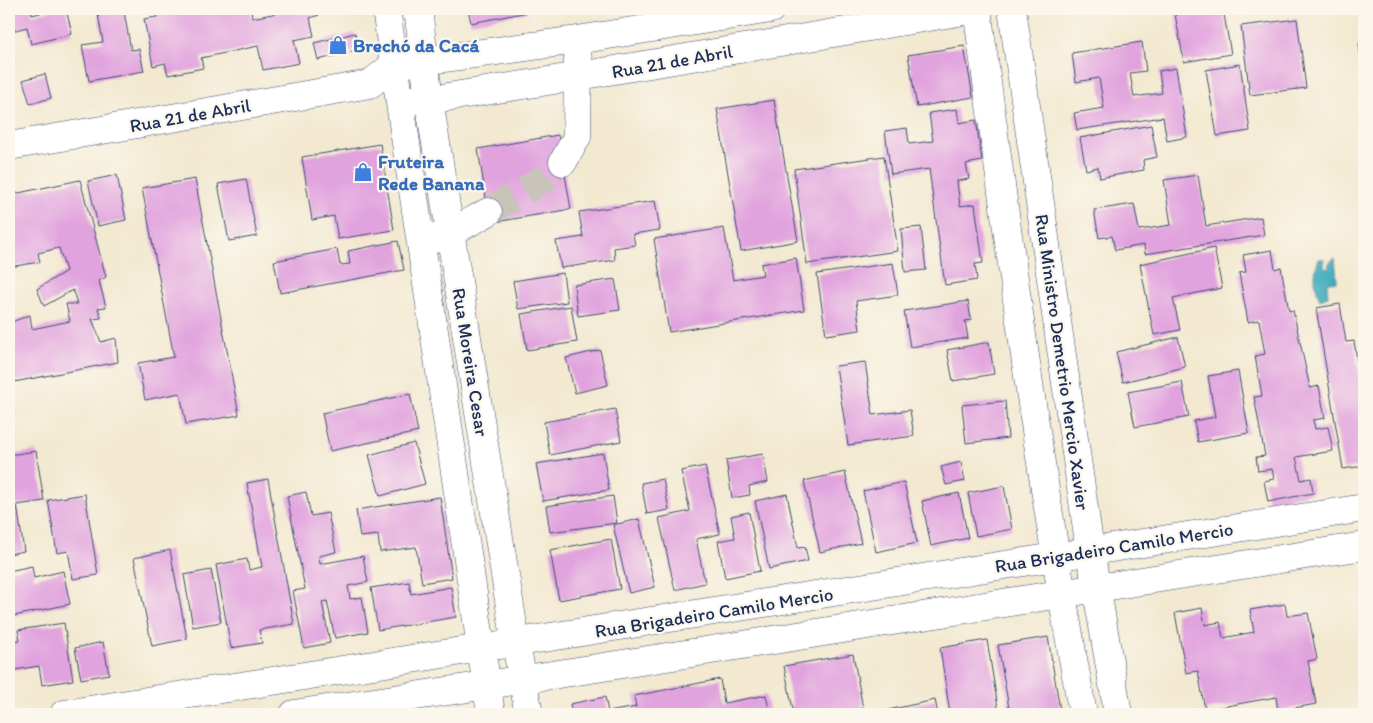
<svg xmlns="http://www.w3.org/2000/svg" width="1373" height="723" viewBox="0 0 1373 723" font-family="Itim,sans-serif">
<rect width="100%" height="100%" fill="#fbf7ec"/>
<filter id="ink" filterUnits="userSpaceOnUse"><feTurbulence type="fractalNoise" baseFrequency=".02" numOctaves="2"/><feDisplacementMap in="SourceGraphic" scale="10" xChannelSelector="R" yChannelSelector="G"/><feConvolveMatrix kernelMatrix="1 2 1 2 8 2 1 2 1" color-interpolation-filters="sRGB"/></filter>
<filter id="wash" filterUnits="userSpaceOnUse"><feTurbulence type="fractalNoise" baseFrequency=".0096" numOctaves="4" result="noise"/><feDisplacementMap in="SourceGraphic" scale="20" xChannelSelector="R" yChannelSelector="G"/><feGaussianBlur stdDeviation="1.12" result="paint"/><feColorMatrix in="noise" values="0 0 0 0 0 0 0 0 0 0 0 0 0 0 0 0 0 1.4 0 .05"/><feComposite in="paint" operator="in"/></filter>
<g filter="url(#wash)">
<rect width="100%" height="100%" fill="#f3e9d1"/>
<!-- water -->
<path fill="#40adbe" stroke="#2e6e8e" d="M1335,258l2,23 -8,1 -2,4 1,10 -8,3c-6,-13 -7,-27 -1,-40h5v8l4,3 1,-7z"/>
<g id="blocks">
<!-- building -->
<g fill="#e1a3de">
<polygon points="9,9 31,9 32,15 56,9 66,9 72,34 31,44 27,27 12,31 9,17"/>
<polygon points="97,9 131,9 132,11 124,12 131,50 139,49 144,71 89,81 82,45 103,42"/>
<polygon points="156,9 251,9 252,18 288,11 288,9 318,9 319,15 310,18 314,36 294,40 299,63 263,70 258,46 201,58 203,68 168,75 165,63 153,66 144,19 157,17"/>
<polygon points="468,9 527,9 528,12 471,23"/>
<polygon points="1209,9 1223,9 1231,54 1184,62 1175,14"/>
<polygon points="1297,19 1306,88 1250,95 1241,26"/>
<polygon points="355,33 359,50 318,60 314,43"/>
<polygon points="1142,42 1146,71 1130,73 1134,97 1162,93 1159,71 1176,68 1187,137 1167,141 1163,117 1077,130 1074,113 1104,108 1099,78 1076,82 1072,53"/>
<polygon points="1364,43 1364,73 1363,74 1359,44"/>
<polygon points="964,46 973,97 917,107 908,55"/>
<polygon points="1240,64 1250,131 1217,136 1206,70"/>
<polygon points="45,74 51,98 30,104 23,80"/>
<polygon points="774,100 798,241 741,251 717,109"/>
<polygon points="957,109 959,123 976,120 982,161 966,164 969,179 957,181 960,206 975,204 983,263 975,264 977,280 945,285 929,169 891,174 885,131 907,128 909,144 933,141 929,113"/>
<polygon points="1151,125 1157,157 1143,160 1144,170 1100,178 1098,167 1086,170 1080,138"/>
<polygon points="558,135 571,209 490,223 478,149"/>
<polygon points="380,144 394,230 338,239 334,216 312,220 302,157"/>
<polygon points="884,156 898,251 807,264 794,169"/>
<polygon points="117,175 126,220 98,226 88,181"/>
<polygon points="1198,175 1206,226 1261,217 1264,235 1145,254 1144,245 1115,250 1112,236 1099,238 1094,210 1134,204 1139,230 1171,225 1164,180"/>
<polygon points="195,179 239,415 186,424 180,393 145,400 138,363 174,357 142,188"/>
<polygon points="246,179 257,236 229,241 218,184"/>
<polygon points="80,180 106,277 99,281 106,307 98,308 101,318 92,319 101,342 116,338 118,362 9,383 9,323 30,315 32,329 70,321 66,304 77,304 73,290 44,306 37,289 66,271 59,248 38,253 40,262 9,267 9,195"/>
<polygon points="655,201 660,230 633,234 635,245 614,248 615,260 561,268 556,241 583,237 579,212"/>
<polygon points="921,227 926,270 905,272 901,229"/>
<polygon points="724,228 733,280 763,275 761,264 796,258 804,310 669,332 654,239"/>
<polygon points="398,241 404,270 280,293 274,261 337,249 340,265 350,264 348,251"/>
<polygon points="1214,248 1222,288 1173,298 1180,330 1154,335 1140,264"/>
<polygon points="1272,250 1275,269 1281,267 1289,311 1293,310 1310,388 1319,386 1325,418 1313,420 1315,429 1328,427 1333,451 1296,457 1301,480 1311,478 1313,493 1268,502 1264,481 1274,479 1272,469 1258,471 1256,457 1265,456 1254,397 1262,396 1255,356 1265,354 1259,320 1248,322 1239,273 1246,272 1243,255"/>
<polygon points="893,263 898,295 856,301 860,330 826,335 817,274"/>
<polygon points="563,273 567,302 518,309 513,281"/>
<polygon points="615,279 620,310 578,316 574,285"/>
<polygon points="968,301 971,320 965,321 968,338 910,347 904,311"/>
<polygon points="1340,304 1346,342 1354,341 1364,404 1364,466 1343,469 1316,308"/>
<polygon points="571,306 577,342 527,350 521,314"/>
<polygon points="1178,337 1185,367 1123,382 1116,352"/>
<polygon points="989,342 994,374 953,381 947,350"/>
<polygon points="600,350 608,385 575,393 566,358"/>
<polygon points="865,362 873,415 910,410 914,436 848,445 836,366"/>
<polygon points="1238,371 1249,433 1198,442 1194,421 1215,417 1208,376"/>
<polygon points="1182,382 1189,417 1135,427 1128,392"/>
<polygon points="410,394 418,432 330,451 322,413"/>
<polygon points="1005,401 1008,438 966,443 962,405"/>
<polygon points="615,409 621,441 550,455 544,422"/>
<polygon points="414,443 425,484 380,496 369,455"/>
<polygon points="36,451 44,501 17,505 24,551 9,554 9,455"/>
<polygon points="603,453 609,490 543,501 536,464"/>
<polygon points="763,454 768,482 749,486 750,495 732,498 726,460"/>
<polygon points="961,462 965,481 946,485 941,467"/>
<polygon points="705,466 720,534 696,539 705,583 675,590 659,518 690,511 681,471"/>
<polygon points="845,472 861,543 820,552 804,481"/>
<polygon points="268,479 294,624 259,630 262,643 231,648 216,565 247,559 249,570 262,567 247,483"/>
<polygon points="663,479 669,510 647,514 641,483"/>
<polygon points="904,482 917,543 876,552 863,491"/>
<polygon points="1004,486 1012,529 976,536 968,493"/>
<polygon points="306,492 311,516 328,513 336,552 319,556 320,564 363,556 368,582 348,586 350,599 362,597 368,632 335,638 327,601 322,602 330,643 304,648 293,591 305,589 287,496"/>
<polygon points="959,493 968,538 931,546 922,501"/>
<polygon points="85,494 98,575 73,579 68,551 57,553 48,500"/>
<polygon points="787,494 798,548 805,547 808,561 769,569 755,501"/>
<polygon points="613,496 617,523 550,532 546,506"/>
<polygon points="440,497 452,578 422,583 416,547 380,552 378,535 360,537 356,510"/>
<polygon points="749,512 760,571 725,578 718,541 735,538 731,516"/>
<polygon points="639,519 655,587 629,593 613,525"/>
<polygon points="611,539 620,589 559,600 550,550"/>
<polygon points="170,550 187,639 152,646 134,558"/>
<polygon points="32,566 34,578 63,571 70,604 9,617 9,571"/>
<polygon points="211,570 221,622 193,627 184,575"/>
<polygon points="409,582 411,594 451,587 456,617 378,630 371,588"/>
<polygon points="1285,604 1287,616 1308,613 1317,659 1308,661 1316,704 1278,711 1276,697 1205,710 1198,671 1186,673 1175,613 1202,608 1205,625 1220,622 1223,638 1254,632 1250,610"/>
<polygon points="64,623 73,680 42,685 39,666 9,671 9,642 20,640 18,630"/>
<polygon points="1048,637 1060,710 1033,714 1010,714 998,645"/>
<polygon points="987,640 999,714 950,714 940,648"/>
<polygon points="103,642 109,674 81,679 75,648"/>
<polygon points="853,654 864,714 794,714 784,666"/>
<polygon points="720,679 724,703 766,695 770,714 572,714 570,704 605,697 608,712 636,707 634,696"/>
<polygon points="935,700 938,714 889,714 888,710"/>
</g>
</g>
</g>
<g filter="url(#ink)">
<use href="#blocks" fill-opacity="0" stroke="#3b4b6f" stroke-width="1"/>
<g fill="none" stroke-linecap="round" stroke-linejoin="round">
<!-- minor-tunnel -->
<polyline stroke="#c8c4ba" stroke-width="28" stroke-dasharray="28 14" stroke-linecap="butt" points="488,212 545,178 563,162"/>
<!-- minor casing -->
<g stroke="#3b4b6f" stroke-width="29">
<g id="minor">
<polyline points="386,9 491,714"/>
<polyline points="418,9 429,100 516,644 529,714"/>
<path d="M977,9c32,235 63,471 106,705"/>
<polyline points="1012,9 1090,550 1118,714"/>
<polyline points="410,100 429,100 579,76 976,9"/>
<polyline points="9,146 370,84 394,65 577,40 771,9"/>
<polyline points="563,162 577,137 578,59"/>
<polyline points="433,239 450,233 488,212"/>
<path d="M64,714c433,-67 866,-139 1300,-206"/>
<path d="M294,714c358,-52 713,-113 1070,-168"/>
</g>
</g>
<!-- minor -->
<use href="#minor" stroke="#fff" stroke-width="28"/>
</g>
</g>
<!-- icons -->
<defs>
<g id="shop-bare" transform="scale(1.5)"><path d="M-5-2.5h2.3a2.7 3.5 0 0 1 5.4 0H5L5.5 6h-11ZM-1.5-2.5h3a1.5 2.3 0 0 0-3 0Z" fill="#3f7fe0" stroke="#fbf7ec" stroke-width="2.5" paint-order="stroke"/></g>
</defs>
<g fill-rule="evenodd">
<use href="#shop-bare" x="338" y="45"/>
<use href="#shop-bare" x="363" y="172"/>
</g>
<g text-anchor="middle" stroke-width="4.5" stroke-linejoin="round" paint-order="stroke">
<!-- shop labels -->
<g font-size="19" font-weight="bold" fill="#366cbe" stroke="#fbf7ec" text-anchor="start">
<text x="353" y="52">Brechó da Cacá</text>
<text x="378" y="168">Fruteira<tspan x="378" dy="22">Rede Banana</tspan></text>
</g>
<!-- street labels -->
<g font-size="19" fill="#1b2f5e" stroke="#fbf7ec">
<text transform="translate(672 61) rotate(-10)" y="7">Rua 21 de Abril</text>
<text transform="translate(190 115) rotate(-10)" y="7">Rua 21 de Abril</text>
<text transform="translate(471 362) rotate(81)" y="7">Rua Moreira Cesar</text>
<text transform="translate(1063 362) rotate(82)" y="7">Rua Ministro Demetrio Mercio Xavier</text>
<text transform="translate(1114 547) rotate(-9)" y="7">Rua Brigadeiro Camilo Mercio</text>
<text transform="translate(714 612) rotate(-9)" y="7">Rua Brigadeiro Camilo Mercio</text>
</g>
</g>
<!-- margin -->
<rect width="1373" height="723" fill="none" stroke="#fbf7ec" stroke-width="30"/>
</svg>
